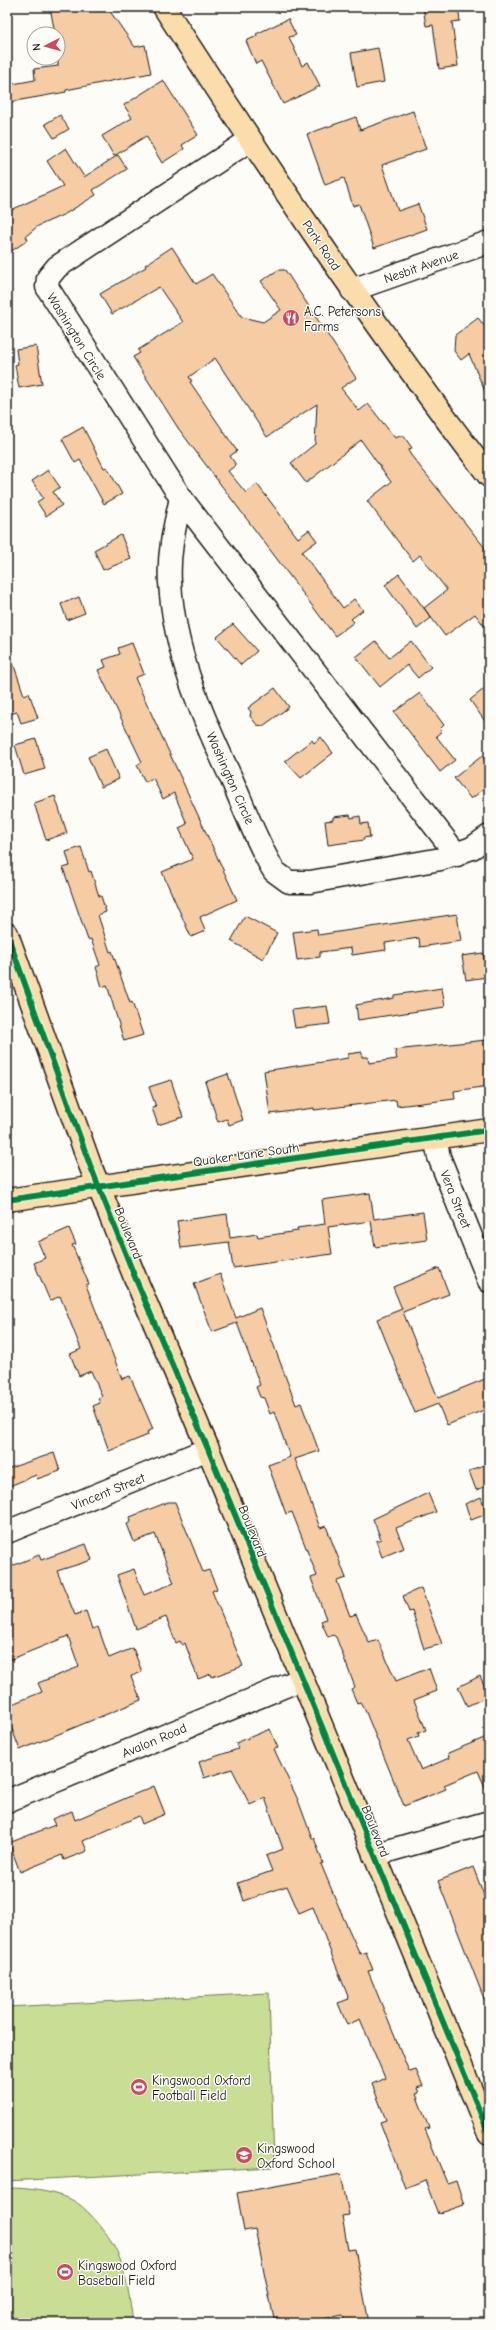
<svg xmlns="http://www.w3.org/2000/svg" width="496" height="2330" viewBox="0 0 496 2330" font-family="'Comic Neue',sans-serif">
<rect width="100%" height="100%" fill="#fdfcf7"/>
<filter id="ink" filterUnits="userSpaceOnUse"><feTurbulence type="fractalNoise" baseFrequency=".025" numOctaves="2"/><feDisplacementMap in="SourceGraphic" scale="8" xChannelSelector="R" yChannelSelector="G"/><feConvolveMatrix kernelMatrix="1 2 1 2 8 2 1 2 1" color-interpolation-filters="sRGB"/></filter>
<g filter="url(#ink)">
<!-- green -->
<g fill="#c7de94" stroke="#727d58">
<polygon points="269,1993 274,2167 7,2181 7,2007"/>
<path d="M7,2188c22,0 43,3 63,11 16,6 42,39 48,55 9,22 12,46 15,69h-126z"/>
</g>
<!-- building -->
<g fill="#f5cca4" stroke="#1c1c1c">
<polygon points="50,7 107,7 135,47 145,45 151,73 66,90 66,92 10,102 7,85 35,80 34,69 58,66 58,34 55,34"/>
<polygon points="423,7 458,7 460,21 452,22 458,66 439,69 433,25 426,26"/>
<polygon points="288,19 296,35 289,37 302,66 308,62 320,86 283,104 261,61 256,64 246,41 257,36 256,34"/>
<polygon points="378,48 384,82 357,87 351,53"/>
<polygon points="163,80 198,135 182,145 184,149 162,163 146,136 114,156 102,136 132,118 124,105"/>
<polygon points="413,111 426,149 382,165 398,211 418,204 427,229 374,248 359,204 353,206 344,178 325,185 307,134 356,117 360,130"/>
<polygon points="60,115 69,129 54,138 45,124"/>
<polygon points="66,148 84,177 118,155 127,169 93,190 96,195 65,214 38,226 26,236 28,240 7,254 7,212 63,186 47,161"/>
<polygon points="172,247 196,284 212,274 242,317 263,322 281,310 261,281 278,270 285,270 356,378 341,388 359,411 368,404 395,438 403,435 412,448 409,449 410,454 489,553 489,632 475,614 445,636 424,608 447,590 420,555 413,561 367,501 391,482 361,440 306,483 291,463 315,444 317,404 267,437 215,358 189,377 192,381 190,382 237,451 230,456 236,465 228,471 246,493 257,484 298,538 309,530 317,541 302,552 343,608 354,599 363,610 351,619 354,622 335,636 178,428 133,357 140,353 138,350 183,322 159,287 112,314 100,294 146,267 145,265"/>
<polygon points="478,318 489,331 489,401 469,354 461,360 454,351 455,335"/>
<polygon points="36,346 42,384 19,388 15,365 18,364 16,349"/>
<polygon points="83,427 104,468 107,467 122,494 104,504 80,460 75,463 62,439"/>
<polygon points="48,470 60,487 53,492 62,505 46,516 37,502 43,498 32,481"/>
<polygon points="121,535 131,559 103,570 94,550"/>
<polygon points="399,574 431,618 417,629 385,585"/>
<polygon points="79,597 85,613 67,620 61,604"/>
<polygon points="233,624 257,651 241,665 217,637"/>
<polygon points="376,641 389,658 411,641 431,667 418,678 407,665 380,687 356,657"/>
<polygon points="132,643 144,674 135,678 237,900 200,917 205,931 191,937 162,872 193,859 179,828 187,824 174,793 163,799 153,778 145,782 137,765 142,762 98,670 106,667 103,660 120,654 118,648"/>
<polygon points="9,651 24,695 29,693 38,718 21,723 17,712 7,715 7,652"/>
<polygon points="489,685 489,727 470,700"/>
<polygon points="275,688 289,707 263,726 257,725 250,716 251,712 248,708"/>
<polygon points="420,693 444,725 440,729 442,731 436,736 455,760 440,772 394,712"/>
<polygon points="321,737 333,753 301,778 285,761 312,740 314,743"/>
<polygon points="36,739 45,769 24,775 15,745"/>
<polygon points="106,749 119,779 101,787 88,757"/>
<polygon points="482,756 489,765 489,785 471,799 454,778"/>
<polygon points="55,796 67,833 46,840 34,803"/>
<polygon points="350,815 351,818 360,816 361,824 368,823 370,837 363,838 364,840 328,845 325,821 333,820 333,817"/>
<polygon points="81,847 89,872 91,871 99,896 101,896 106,912 98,915 110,952 112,951 130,1003 132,1002 143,1035 124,1041 107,985 102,987 96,967 100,965 91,939 88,940 63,868 70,866 66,852"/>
<polygon points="457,914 461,941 420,947 419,938 385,943 386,950 352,955 351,948 320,952 320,957 297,960 293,932 317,929 318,935"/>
<polygon points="245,916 277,933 263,959 231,941"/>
<polygon points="483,953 487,977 466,980 462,956"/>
<polygon points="442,988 445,1007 358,1020 356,1005 394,998 394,995"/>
<polygon points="327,1006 330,1024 295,1028 292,1010"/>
<polygon points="486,1040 487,1046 489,1046 489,1086 454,1091 455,1099 397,1106 396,1100 314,1110 314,1108 270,1114 264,1071 348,1058 348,1054 362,1052 362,1057 368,1057 369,1063 397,1059 395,1050"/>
<polygon points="228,1074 243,1120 229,1125 227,1119 218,1122 205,1082"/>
<polygon points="171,1080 183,1117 158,1125 152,1108 156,1107 149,1087"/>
<polygon points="370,1193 374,1219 423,1212 427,1240 375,1247 371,1221 328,1227 332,1254 233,1268 229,1242 181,1248 177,1221 227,1214 230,1238 257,1234 258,1237 298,1231 297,1228 325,1224 322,1200"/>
<polygon points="69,1228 76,1244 72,1245 89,1284 86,1285 122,1379 130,1376 153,1429 147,1432 148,1435 109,1451 93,1406 100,1403 98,1398 102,1396 91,1371 79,1376 70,1354 81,1349 60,1296 50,1301 34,1263 45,1258 38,1242"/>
<polygon points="439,1268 449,1294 403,1312 438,1398 485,1379 489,1390 489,1408 447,1425 438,1404 415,1413 377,1319 402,1309 393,1287"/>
<polygon points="220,1274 236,1318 260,1308 296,1405 301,1403 319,1451 295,1459 320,1528 326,1526 346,1578 337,1581 350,1616 356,1614 369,1643 378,1640 396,1681 429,1668 437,1691 414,1700 426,1730 418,1733 419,1736 408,1740 421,1770 449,1758 448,1753 489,1736 489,1796 478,1771 444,1785 446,1789 404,1806 365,1710 360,1702 357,1703 351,1689 355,1687 336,1637 333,1635 328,1637 321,1621 326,1619 325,1616 311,1578 317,1576 292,1512 286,1514 268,1465 290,1457 274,1412 270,1414 264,1398 260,1397 256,1387 260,1385 237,1323 212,1332 194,1284"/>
<polygon points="54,1453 60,1471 37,1479 36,1475 7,1487 7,1469"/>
<polygon points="489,1463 489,1485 476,1490 469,1471"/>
<polygon points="428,1493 436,1512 396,1528 404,1548 382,1557 376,1541 381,1539 373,1519"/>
<polygon points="481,1497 487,1514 471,1520 465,1504"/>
<polygon points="168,1502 175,1502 203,1572 209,1570 217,1589 212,1591 243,1666 212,1677 211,1674 198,1679 185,1643 182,1645 180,1641 176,1643 166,1617 136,1629 117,1575 134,1569 144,1595 174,1583 155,1534 134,1542 127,1524 131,1522 130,1517"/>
<polygon points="86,1544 92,1560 57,1571 75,1615 86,1611 92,1629 98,1627 109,1658 133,1648 142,1672 131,1676 141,1700 20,1750 7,1716 7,1706 42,1692 38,1683 79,1667 68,1636 7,1661 7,1568 39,1555 41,1560"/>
<polygon points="421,1588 442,1644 424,1649 412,1611 409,1612 403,1596"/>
<polygon points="480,1676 489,1696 467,1706 458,1687"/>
<polygon points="270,1729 278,1748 274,1749 298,1800 312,1838 314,1838 323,1863 321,1864 343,1917 360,1954 366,1952 373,1970 368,1971 408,2069 410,2072 416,2070 423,2086 417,2088 419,2093 416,2094 429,2128 425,2129 447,2183 456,2180 464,2205 438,2214 425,2180 405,2188 380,2122 386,2120 372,2084 385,2078 360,2019 347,2025 338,2003 349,1999 313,1907 299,1913 287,1886 244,1901 238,1883 272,1871 266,1856 283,1849 265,1798 250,1805 232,1769 204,1778 199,1762 238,1749 236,1743"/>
<polygon points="154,1786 165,1814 142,1824 139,1816 83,1841 87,1851 64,1860 62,1855 20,1872 9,1843 55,1825 52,1819 72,1811 75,1820"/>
<polygon points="473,1867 489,1908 488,2009 438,1881"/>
<polygon points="341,2174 349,2215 342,2216 348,2250 355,2249 369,2323 345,2323 343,2315 303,2323 280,2323 279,2318 274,2319 255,2229 244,2231 237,2193"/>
</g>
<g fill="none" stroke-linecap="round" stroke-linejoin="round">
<!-- minor casing -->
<g stroke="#1c1c1c" stroke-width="25">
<g id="minor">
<polyline points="250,140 57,267 48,278 47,287 181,498 457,855"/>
<polyline points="352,290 489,242"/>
<path d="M181,498c-6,27 -13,55 -11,84 4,71 32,134 62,198 13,30 25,63 42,91l15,11h21l131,-23 31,-11 17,-12"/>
<polyline points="435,1138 439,1157 489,1281"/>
<polyline points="7,1532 208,1449"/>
<polyline points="7,1801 302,1679"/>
<polyline points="374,1855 489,1822"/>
</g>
</g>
<!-- major casing -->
<g stroke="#1c1c1c" stroke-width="25">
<g id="major">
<path d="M164,7c103,160 209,318 325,469"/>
<polyline points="7,934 90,1165 134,1275 208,1449 489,2134"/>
<polyline points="7,1200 489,1130"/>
</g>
</g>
<!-- minor -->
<use href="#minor" stroke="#fdfcf7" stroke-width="22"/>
<!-- major -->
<use href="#major" stroke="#faddab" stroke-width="22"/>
<!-- cycleway casing -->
<g stroke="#fdfcf7" stroke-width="8">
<g id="cycleway">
<polyline points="7,934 90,1165 134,1275 208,1449 489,2134"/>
<polyline points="7,1200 489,1130"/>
</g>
</g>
<!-- cycleway -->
<use href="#cycleway" stroke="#00873e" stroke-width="6"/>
</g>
</g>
<!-- icons -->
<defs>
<g id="restaurant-disc" transform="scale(0.9)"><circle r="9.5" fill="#d1495b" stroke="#fdfcf7"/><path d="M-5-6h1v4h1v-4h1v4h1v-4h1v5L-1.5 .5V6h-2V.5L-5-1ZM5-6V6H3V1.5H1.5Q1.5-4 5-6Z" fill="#fff"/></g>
<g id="stadium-disc" transform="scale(0.9)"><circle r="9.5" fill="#d1495b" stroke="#fdfcf7"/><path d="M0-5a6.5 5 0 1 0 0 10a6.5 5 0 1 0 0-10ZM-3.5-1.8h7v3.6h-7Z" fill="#fff"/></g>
<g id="school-disc" transform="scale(0.9)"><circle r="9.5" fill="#d1495b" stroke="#fdfcf7"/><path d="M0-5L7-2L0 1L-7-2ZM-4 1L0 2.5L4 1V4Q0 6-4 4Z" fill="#fff"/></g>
</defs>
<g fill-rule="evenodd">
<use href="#restaurant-disc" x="291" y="318"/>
<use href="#stadium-disc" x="139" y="2087"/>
<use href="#school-disc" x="244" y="2155"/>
<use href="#stadium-disc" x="65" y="2272"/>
</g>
<g text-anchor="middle" stroke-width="3" stroke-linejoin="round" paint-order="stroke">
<!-- street labels -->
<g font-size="13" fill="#1c1c1c" stroke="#fdfcf7">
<text transform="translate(322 245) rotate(56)" y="5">Park Road</text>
<text transform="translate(421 266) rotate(-19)" y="5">Nesbit Avenue</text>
<text transform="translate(77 336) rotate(58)" y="5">Washington Circle</text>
<text transform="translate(231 778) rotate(66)" y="5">Washington Circle</text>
<text transform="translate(246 1154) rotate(-8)" y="5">Quaker Lane South</text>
<text transform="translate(456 1199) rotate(68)" y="5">Vera Street</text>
<text transform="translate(129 1233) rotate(68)" y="5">Boulevard</text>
<text transform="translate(108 1491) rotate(-22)" y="5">Vincent Street</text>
<text transform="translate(253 1531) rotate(68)" y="5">Boulevard</text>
<text transform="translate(154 1740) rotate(-23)" y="5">Avalon Road</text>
<text transform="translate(376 1831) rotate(68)" y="5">Boulevard</text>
</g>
<!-- poi labels -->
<g font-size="13" fill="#1c1c1c" stroke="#fdfcf7" text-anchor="start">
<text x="304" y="316">A.C. Petersons<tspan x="304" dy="15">Farms</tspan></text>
<text x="152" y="2085">Kingswood Oxford<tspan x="152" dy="15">Football Field</tspan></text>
<text x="257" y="2153">Kingswood<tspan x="257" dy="15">Oxford School</tspan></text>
<text x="78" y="2270">Kingswood Oxford<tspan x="78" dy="15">Baseball Field</tspan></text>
</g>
</g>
<!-- margin -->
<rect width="496" height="2330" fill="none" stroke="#fdfcf7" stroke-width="24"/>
<rect x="12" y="12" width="472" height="2306" fill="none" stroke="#1c1c1c" stroke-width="1.5" filter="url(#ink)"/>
<!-- north arrow -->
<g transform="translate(46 46) rotate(264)"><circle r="19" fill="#fdfcf7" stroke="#a3a29f"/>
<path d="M0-3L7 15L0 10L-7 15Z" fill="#d1495b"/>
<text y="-6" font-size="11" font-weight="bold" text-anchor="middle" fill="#1c1c1c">N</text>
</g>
</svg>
